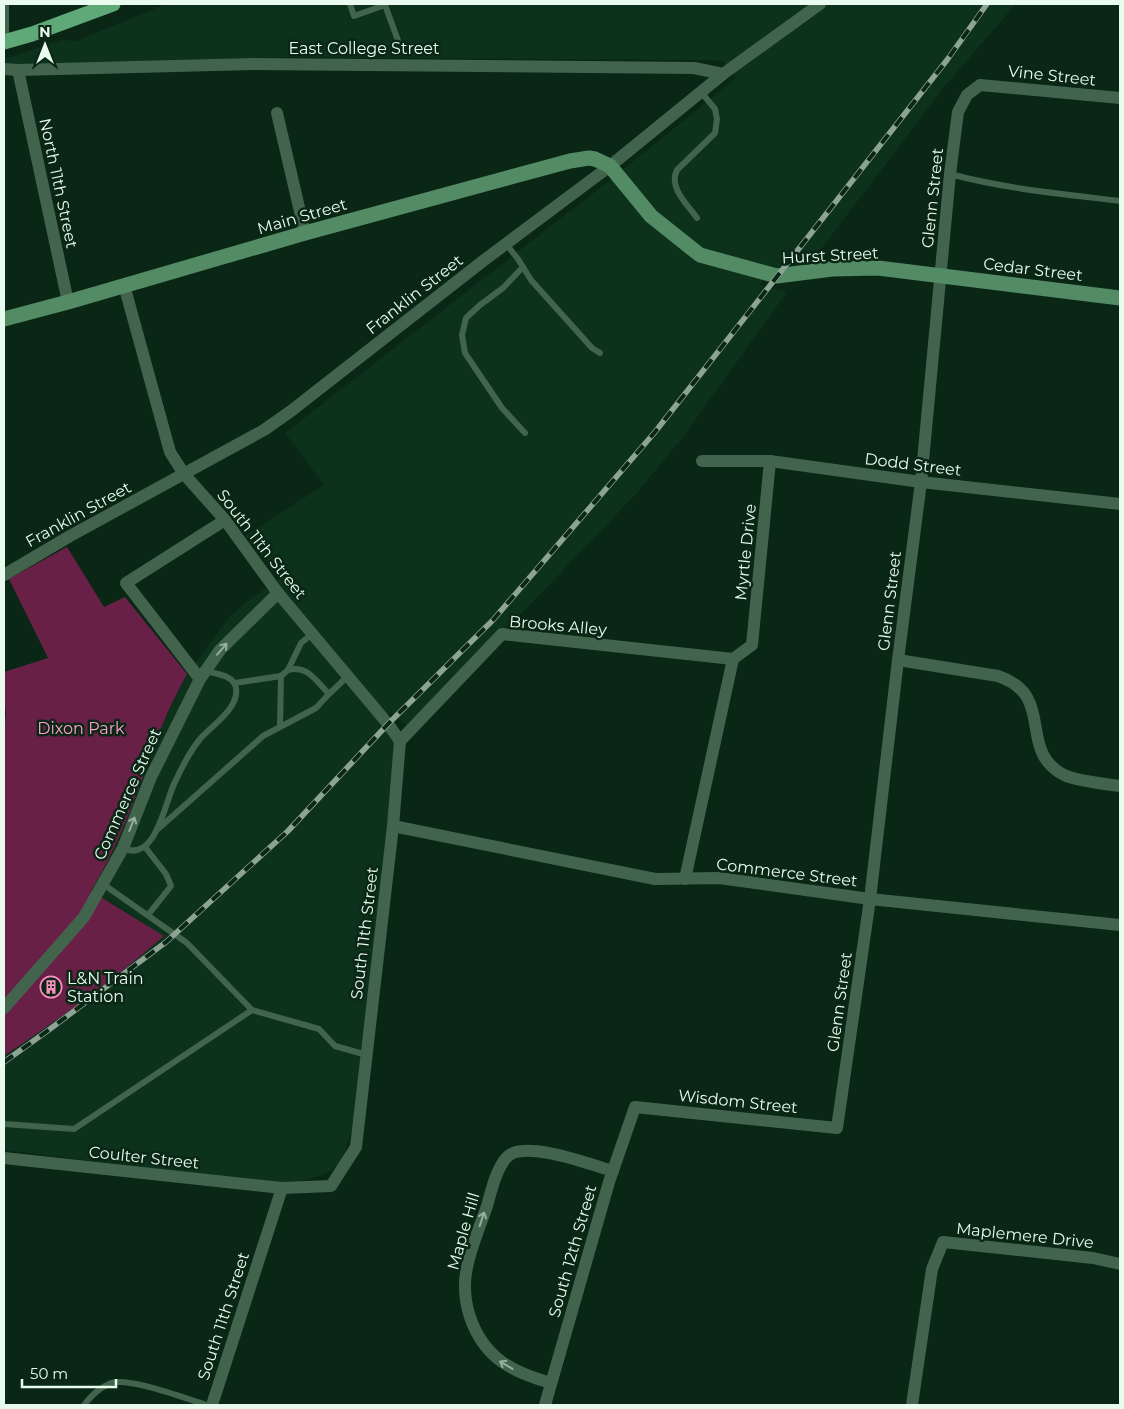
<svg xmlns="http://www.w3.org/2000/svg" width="1124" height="1409" viewBox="0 0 1124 1409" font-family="Montserrat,sans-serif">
<rect width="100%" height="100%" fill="#0a2715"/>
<!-- built -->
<polygon fill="#0d321c" points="166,4 1016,4 944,87 806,269 773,270 759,285 787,292 683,437 635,495 527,608 482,649 407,725 389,712 380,721 394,742 396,754 352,1131 341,1161 331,1171 319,1176 298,1182 279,1183 259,1181 4,1150 4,1056 37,1033 105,984 163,936 119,907 91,891 115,844 144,776 163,724 187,674 230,616 252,598 281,578 245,536 324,485 285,433 605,184 736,78 723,61 692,60 288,57 4,65 4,59 62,40 77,41"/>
<!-- green -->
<path fill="#692046" d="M67,547l37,60 21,-10 62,77c-9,17 -18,34 -25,52 -21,55 -40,114 -71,165l73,45c-50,44 -105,83 -160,120v-322l2,-21 -2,-9v-32l44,-14 -39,-79z"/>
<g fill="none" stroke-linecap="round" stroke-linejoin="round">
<!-- lane -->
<g stroke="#42644d" stroke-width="6">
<polyline points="350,4 354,16 385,5 400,46"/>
<polyline points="6,41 6,4"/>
<path d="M950,174c56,15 113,20 170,27"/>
<path d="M697,218c-10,-14 -29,-31 -20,-48l38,-37 2,-14 -2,-10 -14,-17"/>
<polyline points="506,244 518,259 531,280 592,348 600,353"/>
<polyline points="523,267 503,288 480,305 466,318 462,335 465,353 502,408 525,433"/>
<path d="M288,670c20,-5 28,11 41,24l19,-18"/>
<polyline points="235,683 281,676 288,670 301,643 312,634"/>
<polyline points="280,726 281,676"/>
<polyline points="158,829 263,736 316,708 329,694"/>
<polyline points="145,847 166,874 171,886 148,915"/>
<path d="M123,848c33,16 42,-47 52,-66 6,-13 16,-32 25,-43 12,-14 39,-30 36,-51 -2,-13 -20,-14 -31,-17"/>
<polyline points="103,884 187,943 252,1010"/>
<polyline points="4,1124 74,1129 252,1010 319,1029 335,1046 367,1055"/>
<path d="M84,1405c8,-10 15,-17 27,-22 19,-6 76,16 96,22"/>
</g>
<!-- street -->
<g stroke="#42644d" stroke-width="12">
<polyline points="4,69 18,70 253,64 694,68 723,74"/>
<polyline points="18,70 68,302"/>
<polyline points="277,113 305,233"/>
<polyline points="702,461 770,461 921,482 1120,504"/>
<polyline points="4,575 70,536 264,430 291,411 483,261 610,166 723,74 820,4"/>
<path d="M898,660l100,16c59,20 18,74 66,99 13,6 41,9 56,11"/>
<polyline points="200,679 126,583 225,520"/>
<polyline points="400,741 502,634 733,659 752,645 770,461"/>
<polyline points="393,826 655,879 719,878 870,899 1120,925"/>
<polyline points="685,879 733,659"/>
<polyline points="4,1008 84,917 123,848 151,777 200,679 220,650 278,593"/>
<polyline points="4,1158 282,1188 331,1186 356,1147 393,826 400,741 388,724 278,593 225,520 184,474 170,452 124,285"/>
<path d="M551,1383c-39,-11 -67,-25 -81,-66 -3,-9 -5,-20 -5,-30 -1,-23 14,-58 22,-81 4,-14 11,-47 26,-53 22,-9 76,11 100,18"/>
<polyline points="212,1405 282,1188"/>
<polyline points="545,1405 609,1182 635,1107 837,1128 870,899 898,660 921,482 950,174 958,112 967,95 980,85 1120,98"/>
<polyline points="912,1405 932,1269 943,1242 1093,1258 1120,1264"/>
</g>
<!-- secondary -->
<polyline stroke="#538b65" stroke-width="15" points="4,319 68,302 305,233 570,161 589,158 595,159 610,166 651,216 700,255 777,276 832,269 878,268 1120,298"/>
<!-- primary -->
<polyline stroke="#5fa978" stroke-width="15" points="4,42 32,34 113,4"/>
<!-- rail casing -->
<g stroke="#8da394" stroke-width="5.5">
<polyline id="rail" points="4,1062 50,1029 166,942 288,831 388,724 493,620 655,432 947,60 987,4"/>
</g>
<!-- rail -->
<use href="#rail" stroke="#0a2715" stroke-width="4" stroke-dasharray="11" stroke-linecap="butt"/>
</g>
<!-- one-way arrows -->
<defs><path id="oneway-shaft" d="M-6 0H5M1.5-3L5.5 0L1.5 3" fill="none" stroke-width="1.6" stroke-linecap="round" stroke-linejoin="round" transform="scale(1.25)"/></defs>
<g stroke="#96af9e">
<use href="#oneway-shaft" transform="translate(222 649) rotate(-49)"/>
<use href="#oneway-shaft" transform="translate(132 824) rotate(-69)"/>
<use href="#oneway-shaft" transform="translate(482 1219) rotate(-72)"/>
<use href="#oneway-shaft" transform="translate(506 1365) rotate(-149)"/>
</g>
<!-- icons -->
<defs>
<g id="building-ring" transform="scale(1.125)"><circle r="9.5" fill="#0a2715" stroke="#fc8fc1" stroke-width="1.5"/><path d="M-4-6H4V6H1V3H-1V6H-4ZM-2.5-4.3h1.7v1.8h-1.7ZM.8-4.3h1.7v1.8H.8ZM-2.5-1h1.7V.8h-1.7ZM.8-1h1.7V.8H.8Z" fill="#fc8fc1"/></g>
</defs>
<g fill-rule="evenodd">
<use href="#building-ring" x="51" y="987"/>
</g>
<g text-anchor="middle" stroke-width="5" stroke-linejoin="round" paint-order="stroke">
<!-- street labels -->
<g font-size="16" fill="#e9faee" stroke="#0a2715">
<text x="364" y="54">East College Street</text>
<text transform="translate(1052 75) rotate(6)" y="6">Vine Street</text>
<text transform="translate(59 183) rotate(78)" y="6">North 11th Street</text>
<text transform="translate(932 198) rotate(-84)" y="6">Glenn Street</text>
<text transform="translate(302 216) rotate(-16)" y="6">Main Street</text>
<text transform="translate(830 255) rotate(-3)" y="6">Hurst Street</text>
<text transform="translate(1033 269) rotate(7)" y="6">Cedar Street</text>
<text transform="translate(414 294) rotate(-38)" y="6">Franklin Street</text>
<text transform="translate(913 464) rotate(7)" y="6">Dodd Street</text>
<text transform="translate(78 514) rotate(-29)" y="6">Franklin Street</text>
<text transform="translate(262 544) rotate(52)" y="6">South 11th Street</text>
<text transform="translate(745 552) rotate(-84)" y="6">Myrtle Drive</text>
<text transform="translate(889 601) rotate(-83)" y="6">Glenn Street</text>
<text transform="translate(558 625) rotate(5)" y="6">Brooks Alley</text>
<text transform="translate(127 794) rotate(-66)" y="6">Commerce Street</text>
<text transform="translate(787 872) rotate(7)" y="6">Commerce Street</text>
<text transform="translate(364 933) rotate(-83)" y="6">South 11th Street</text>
<text transform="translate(839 1002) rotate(-82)" y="6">Glenn Street</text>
<text transform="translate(738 1101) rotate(6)" y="6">Wisdom Street</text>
<text transform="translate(144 1157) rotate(6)" y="6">Coulter Street</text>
<text transform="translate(463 1231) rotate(-74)" y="6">Maple Hill</text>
<text transform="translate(1025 1235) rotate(6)" y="6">Maplemere Drive</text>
<text transform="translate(572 1251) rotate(-74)" y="6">South 12th Street</text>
<text transform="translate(223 1316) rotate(-72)" y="6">South 11th Street</text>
</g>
<!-- park labels -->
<g font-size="16" fill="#fea0ca" stroke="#0a2715">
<text x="81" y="734">Dixon Park</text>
</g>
<!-- poi labels -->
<g font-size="16" fill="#e9faee" stroke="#0a2715" text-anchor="start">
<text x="67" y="984">L&amp;N Train<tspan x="67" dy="18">Station</tspan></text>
</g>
</g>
<!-- border -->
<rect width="1124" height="1409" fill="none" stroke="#e9faee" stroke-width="10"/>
<!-- north arrow -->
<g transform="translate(45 45)" stroke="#0a2715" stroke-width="4" paint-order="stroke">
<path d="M0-4L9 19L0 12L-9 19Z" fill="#e9faee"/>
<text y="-8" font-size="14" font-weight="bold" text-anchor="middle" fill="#e9faee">N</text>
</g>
<!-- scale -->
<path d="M22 1379v8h94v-8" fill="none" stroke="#e9faee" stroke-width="2.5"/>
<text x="30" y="1379" font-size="15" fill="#e9faee" stroke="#0a2715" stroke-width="4" paint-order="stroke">50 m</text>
</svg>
